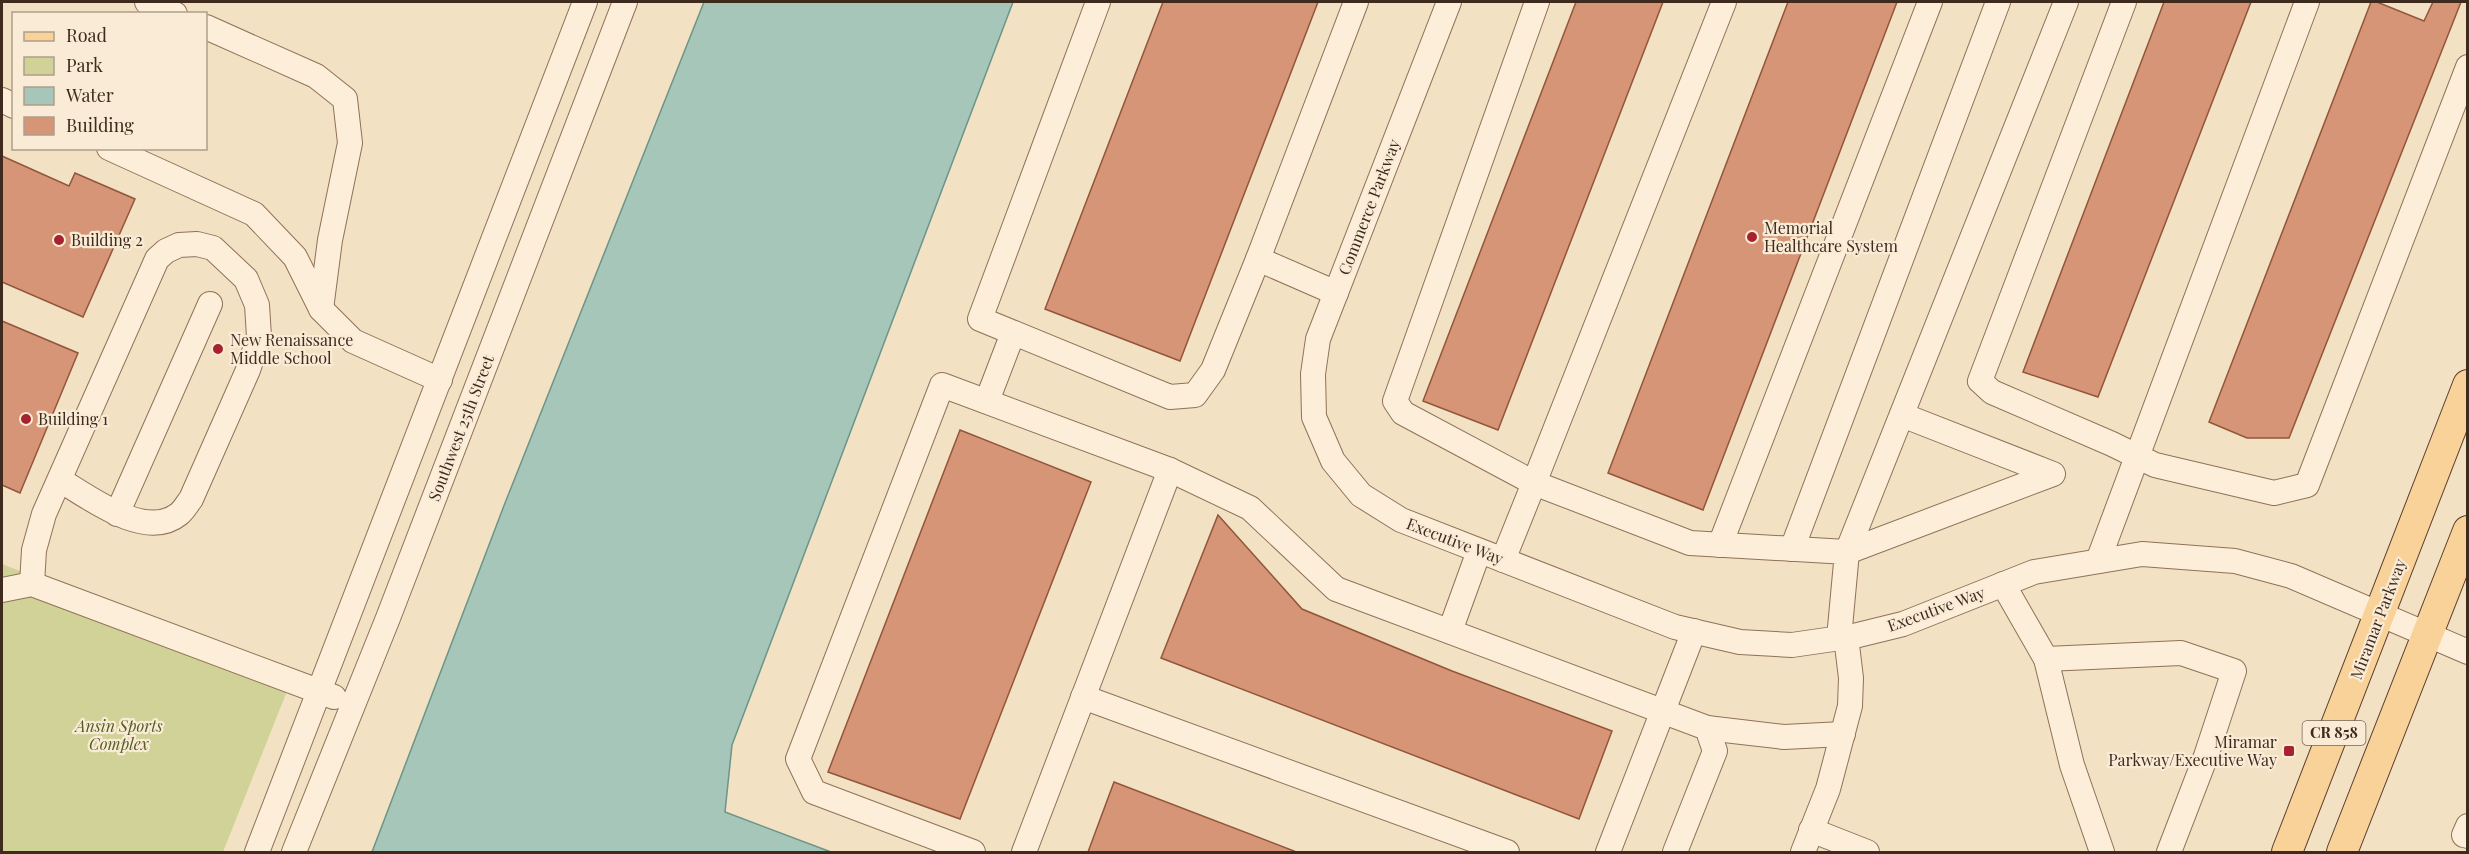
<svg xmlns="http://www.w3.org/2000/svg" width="2469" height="854" viewBox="0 0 2469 854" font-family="'Playfair Display',serif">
<rect width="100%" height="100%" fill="#f3e1c4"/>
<!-- green -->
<polygon fill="#d1d297" points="2,564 293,676 223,852 2,852"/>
<!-- water -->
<polygon fill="#a6c6ba" stroke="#6c9587" stroke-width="1.5" points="704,2 1013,2 732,745 725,812 831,852 372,852 505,503"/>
<!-- building -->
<g fill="#d59576" stroke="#92563b" stroke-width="1.5">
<polygon points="1163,2 1318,2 1180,361 1045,309"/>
<polygon points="1576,2 1663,2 1498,430 1423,401"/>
<polygon points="1788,2 1897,2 1703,510 1608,473"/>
<polygon points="2164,2 2251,2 2098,397 2023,372"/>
<polygon points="2371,2 2377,2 2424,21 2433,2 2461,2 2289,438 2247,438 2209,422"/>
<polygon points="2,156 69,186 75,173 135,199 83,317 2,282"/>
<polygon points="2,321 78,353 20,493 2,485"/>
<polygon points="960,430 1091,482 960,819 828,772"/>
<polygon points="1218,515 1302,609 1452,671 1612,731 1579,819 1161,658"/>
<polygon points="1114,782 1294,851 1293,852 1088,852"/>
</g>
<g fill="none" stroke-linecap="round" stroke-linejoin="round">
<!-- minor casing -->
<g stroke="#907158" stroke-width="26">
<g id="minor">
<polyline points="147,2 175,14"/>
<polyline points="1098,2 980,319 1170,397 1195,395 1213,370 1258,259 1356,2"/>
<polyline points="1449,2 1318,339 1313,374 1314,417 1333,461 1361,495 1401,520 1675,627 1740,642 1792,645 1854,636 1903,624 2034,572 2142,554 2235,561 2291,576 2468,652"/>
<polyline points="1724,2 1534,483 1690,543 1847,552 1839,638"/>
<polyline points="2124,2 1980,381 1992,392 2112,444 2155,465 2274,493 2307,485 2468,67"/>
<polyline points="206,27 316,76 345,99 350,143 330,240 321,309"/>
<polyline points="2,100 14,106"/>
<polyline points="109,148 254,214 295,257 321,309 353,341 440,380"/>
<polyline points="1258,259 1336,293"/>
<polyline points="987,401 1013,333"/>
<polyline points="117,514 210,304"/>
<polyline points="1720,545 1930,2"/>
<polyline points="1792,549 1998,2"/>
<polyline points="1847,552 2066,2"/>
<polyline points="1847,552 2053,474 1902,415"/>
<polyline points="1503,560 1534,483 1403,413 1395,401 1537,2"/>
<polyline points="2098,561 2307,2"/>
<path d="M32,584l2,-34 10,-36 113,-255 9,-8 13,-6 18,-1 16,4 33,31 11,26 2,32 -11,33 -57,129c-4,5 -7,11 -12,15 -33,27 -89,-16 -119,-34"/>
<polyline points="2003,584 2046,659 2072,765 2102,852"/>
<polyline points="2,590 32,584 334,697"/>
<polyline points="1450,631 1479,551"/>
<polyline points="2046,659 2181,653 2234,671 2206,756 2169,852"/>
<polyline points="1083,697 1507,852"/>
<polyline points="1707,728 1784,737 1843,734"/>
<polyline points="2468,826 2464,835 2468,836"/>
<polyline points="1811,830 1867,852"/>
<polyline points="257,852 585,2"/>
<polyline points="294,852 388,618 625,2"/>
<polyline points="973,852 814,792 798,759 942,385 1170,470 1250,508 1336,589 1707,728 1715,751 1675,852"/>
<polyline points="1024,852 1170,470"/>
<polyline points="1608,852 1694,631"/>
<polyline points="1803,852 1828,789 1850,706 1851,678 1846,637"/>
</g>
</g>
<!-- major casing -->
<g stroke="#5d3f2d" stroke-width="32">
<g id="major">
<polyline points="2287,852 2468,385"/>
<polyline points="2342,852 2468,531"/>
</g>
</g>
<!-- minor -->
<use href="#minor" stroke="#fceed9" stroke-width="24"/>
<!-- major -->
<use href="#major" stroke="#f9d299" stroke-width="30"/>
</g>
<!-- markers -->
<g fill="#a5222e" stroke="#f9ebd5" stroke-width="2">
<circle cx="1752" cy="237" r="6"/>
<circle cx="59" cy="240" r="6"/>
<circle cx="218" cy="349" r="6"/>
<circle cx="26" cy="419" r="6"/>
<rect x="2283" y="745" width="12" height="12" rx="3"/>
</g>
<g text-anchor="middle" stroke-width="4.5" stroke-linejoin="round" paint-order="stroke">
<!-- shield labels -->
<rect fill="#f9ebd5" stroke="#766555" stroke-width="1.5" x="2302.5" y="721" width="63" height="24" rx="4.5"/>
<g font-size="15" font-weight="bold" fill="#3e2b1e">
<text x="2334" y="738">CR 858</text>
</g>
<!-- street labels -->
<g font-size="16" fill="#3e2b1e" stroke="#f9ebd5">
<text transform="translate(1369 207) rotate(-69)" y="6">Commerce Parkway</text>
<text transform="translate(461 428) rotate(-69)" y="6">Southwest 25th Street</text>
<text transform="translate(1455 541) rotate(21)" y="6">Executive Way</text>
<text transform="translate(1936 609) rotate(-20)" y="6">Executive Way</text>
<text transform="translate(2378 619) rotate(-69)" y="6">Miramar Parkway</text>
</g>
<!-- poi labels -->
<g font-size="16" fill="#3e2b1e" stroke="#f9ebd5" text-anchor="start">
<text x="1764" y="234">Memorial<tspan x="1764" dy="18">Healthcare System</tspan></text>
<text x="71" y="246">Building 2</text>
<text x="230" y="346">New Renaissance<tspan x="230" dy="18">Middle School</tspan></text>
<text x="38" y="425">Building 1</text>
<text x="2277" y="748" text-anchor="end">Miramar<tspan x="2277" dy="18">Parkway/Executive Way</tspan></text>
</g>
<!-- park labels -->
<g font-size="16" font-style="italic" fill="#535d22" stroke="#f9ebd5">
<text x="119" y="732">Ansin Sports<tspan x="119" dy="18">Complex</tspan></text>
</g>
</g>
<!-- border -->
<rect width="2469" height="854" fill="none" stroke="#3e2b1e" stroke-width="6"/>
<!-- legend -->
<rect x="12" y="12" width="195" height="138" fill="#f9ebd5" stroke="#ae9e8c" stroke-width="1.5"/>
<rect x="24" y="32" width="30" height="9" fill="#f9d299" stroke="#ae9e8c" stroke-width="1.5"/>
<text x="66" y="42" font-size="18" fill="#3e2b1e">Road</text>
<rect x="24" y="57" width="30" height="18" fill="#d1d297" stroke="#ae9e8c" stroke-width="1.5"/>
<text x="66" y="72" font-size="18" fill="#3e2b1e">Park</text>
<rect x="24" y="87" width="30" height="18" fill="#a6c6ba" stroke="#ae9e8c" stroke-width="1.5"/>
<text x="66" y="102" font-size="18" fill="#3e2b1e">Water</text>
<rect x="24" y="117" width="30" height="18" fill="#d59576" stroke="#ae9e8c" stroke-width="1.5"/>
<text x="66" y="132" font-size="18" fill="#3e2b1e">Building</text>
</svg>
